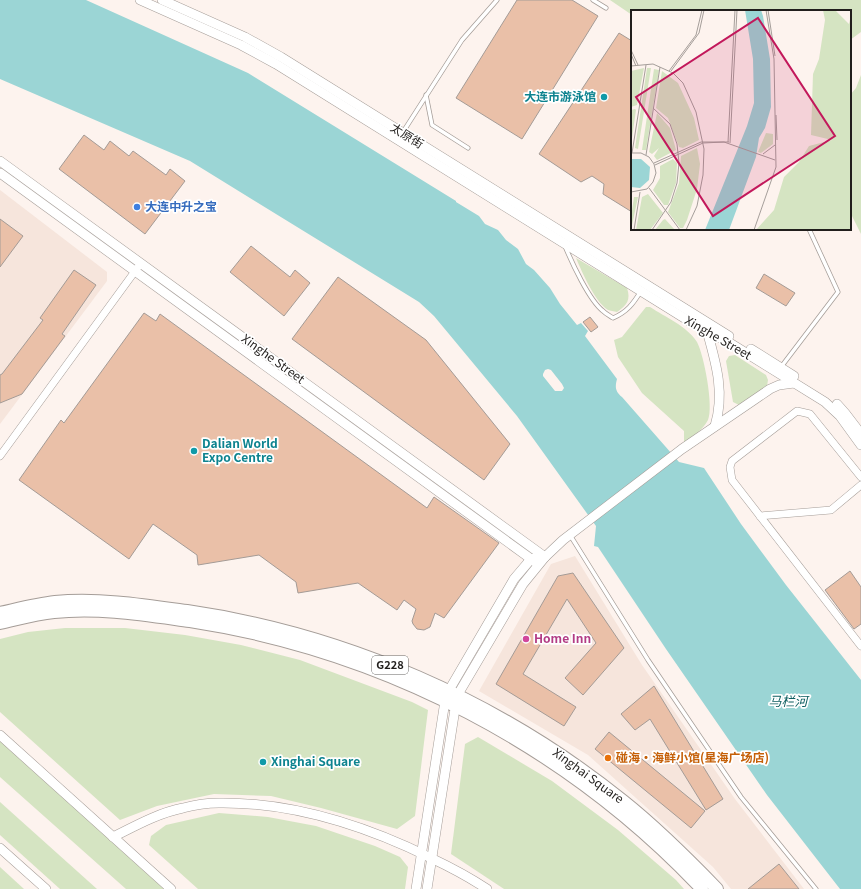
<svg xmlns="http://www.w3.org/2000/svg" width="861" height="889" viewBox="0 0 861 889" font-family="Georgia,'Noto Sans SC',serif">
<rect width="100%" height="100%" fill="#fdf3ee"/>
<!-- built -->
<g fill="#f6e5dc">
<polygon points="0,190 107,272 107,281 0,424"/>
<polygon points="575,556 642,665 735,799 804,889 731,889 713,867 588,755 479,691 551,564"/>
</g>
<!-- green -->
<g fill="#d5e4c2">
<polygon points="610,0 861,0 861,32 850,40 850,11 632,11 632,15"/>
<polygon points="861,75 861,234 850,212 850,95 856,88"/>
<path d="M576,258l51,30c4,12 0,17 -10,24 -3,-1 -7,-1 -9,-2 -13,-8 -26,-38 -32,-52z"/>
<path d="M646,307h4c15,10 37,19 47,35 7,13 17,65 11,78 -5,10 -15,16 -24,23v-12l-42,-38 -24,-36 -4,-17 8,-3z"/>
<polygon points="735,355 766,375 768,380 767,386 744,402 739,405 733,402 726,361 729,356"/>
<polygon points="65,628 125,628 185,635 241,645 300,660 412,702 428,710 415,816 397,829 321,808 271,796 214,794 157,806 120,820 0,712 0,639 28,632"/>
<polygon points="478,737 552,781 618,830 676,880 684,889 504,889 451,854 465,744"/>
<polygon points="0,739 166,889 126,889 0,777"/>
<polygon points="0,802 97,889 60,889 0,835"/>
<polygon points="219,813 268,817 316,826 375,846 400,857 408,867 405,889 198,889 149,845 151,836 166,825"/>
<polygon points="0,867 24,889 0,889"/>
</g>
<!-- water -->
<path fill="#9bd5d5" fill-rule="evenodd" d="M0,0h86l162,73 208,128v1l23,14 6,8 13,6 8,10 12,9 8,15 8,6 16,18 10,16 17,21 4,-2 7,8 -3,5 32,43c-2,8 -2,12 5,18l57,65 25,6 37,56 45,61 75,95v209h-21l-73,-94 -101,-146 -68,-102 -4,-1 2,-20 -79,-110 -83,-100 -15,-14 -229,-141 -190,-82zM548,369l3,1 11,14 2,4 -2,3h-7l-12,-15v-2l2,-4z"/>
<!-- building -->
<g fill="#eac0a8" stroke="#a49b96">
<polygon points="517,0 572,0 598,16 522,139 456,98"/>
<polygon points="619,33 632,41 632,212 603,194 604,184 592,176 581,182 539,154"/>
<polygon points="84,135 104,150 110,141 129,156 133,151 166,175 170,169 185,181 145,234 59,169"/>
<polygon points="0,219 23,236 0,267"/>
<polygon points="251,246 290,277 295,270 310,283 284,316 230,272"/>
<polygon points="74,270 96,285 62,334 65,336 22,394 0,403 0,375 2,374 43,320 40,318"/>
<polygon points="764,274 795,293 786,306 756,288"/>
<polygon points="338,277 426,340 510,444 484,480 292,339"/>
<polygon points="144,313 156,321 160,314 427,508 434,497 499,543 444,618 435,613 430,627 424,630 417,629 413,624 412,621 416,609 404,600 397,610 358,583 298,593 296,582 259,555 198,565 197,555 153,524 129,559 19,480 61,420 64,423"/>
<polygon points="590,317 598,327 591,332 583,322"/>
<polygon points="850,571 861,587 861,624 854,629 825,590"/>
<polygon points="573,573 624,648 583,695 565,678 596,643 567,599 523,674 576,707 564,726 496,684 558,576"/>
<polygon points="654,686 723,799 706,810 650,719 635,730 621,714"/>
<polygon points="609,732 705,811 691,828 595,749"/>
<polygon points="779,864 799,889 748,889"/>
</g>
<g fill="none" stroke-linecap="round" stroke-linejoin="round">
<!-- service casing -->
<g stroke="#a59d98" stroke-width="5">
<g id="service">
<polyline points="593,0 606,8"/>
<polyline points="426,95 432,125 468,148"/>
<polyline points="403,132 462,40 497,0"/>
<path d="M565,246c7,17 24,54 38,65 3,3 7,5 10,7 14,-6 20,-14 28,-27"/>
<polyline points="781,367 838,292 809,229"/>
<polyline points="570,535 648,660 741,797 816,889"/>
</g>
</g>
<!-- minor casing -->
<g stroke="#a59d98" stroke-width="8">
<g id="minor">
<polyline points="0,456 141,263"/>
<polyline points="861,477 810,414 797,411 732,461 730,467 732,480 861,646"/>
<polyline points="760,516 831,510 861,485"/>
</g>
</g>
<!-- tertiary casing -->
<g stroke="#a59d98" stroke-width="10">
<g id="tertiary">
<polyline points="140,0 241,45 276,64 697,326 730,343 825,402 840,416 861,445"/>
<polyline points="162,0 245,37 281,57 729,336"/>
<polyline points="0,161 545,557"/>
<polyline points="0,173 538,564"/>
<path d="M709,328l-2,3c9,32 18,62 8,95"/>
<polyline points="751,349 794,376"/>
<polyline points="837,404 845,413 861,434"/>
<polyline points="0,735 171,889"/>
<path d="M113,837c22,-11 45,-24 70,-29 11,-3 24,-5 36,-5 73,-1 147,23 212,55 19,9 38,19 56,31"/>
<polyline points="0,848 46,889"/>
<polyline points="416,889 445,701 448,692 514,579 531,559 536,558"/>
<polyline points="427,889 457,696 523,584 545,557 563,540 682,449 770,389 779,385 794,383"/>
</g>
</g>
<!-- trunk casing -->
<g stroke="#a59d98" stroke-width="14">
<g id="trunk">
<path d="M0,613c18,-4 37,-9 55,-11 44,-4 89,3 132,9 158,23 312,90 436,190 34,27 64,57 94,88"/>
<path d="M0,623c18,-4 35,-9 54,-11 45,-5 92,3 136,9 195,30 377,125 512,268"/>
</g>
</g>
<!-- service -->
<use href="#service" stroke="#fff" stroke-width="3.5"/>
<!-- minor -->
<use href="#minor" stroke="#fff" stroke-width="7"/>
<!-- tertiary -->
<use href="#tertiary" stroke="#fff" stroke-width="9"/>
<!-- trunk -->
<use href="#trunk" stroke="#fff" stroke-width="12"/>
</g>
<!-- markers -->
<g fill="#0f9aa8" stroke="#fff" stroke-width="1.5">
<circle cx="604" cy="97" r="4"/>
<circle cx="194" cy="451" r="4"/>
<circle cx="263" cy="762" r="4"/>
</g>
<circle fill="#3f7fe0" stroke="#fff" stroke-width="1.5" cx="137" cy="207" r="4"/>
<circle fill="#d1479c" stroke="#fff" stroke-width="1.5" cx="526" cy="639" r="4"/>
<circle fill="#e8710a" stroke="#fff" stroke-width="1.5" cx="608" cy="758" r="4"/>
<g text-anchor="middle" stroke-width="3.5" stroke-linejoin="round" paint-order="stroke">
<!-- shield labels -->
<rect fill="#fff" stroke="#646260" stroke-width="1" x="372" y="656" width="36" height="18" rx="3"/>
<g font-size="11" font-weight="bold" fill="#211e1c">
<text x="390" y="669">G228</text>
</g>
<!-- culture labels -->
<g font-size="12" font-weight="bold" fill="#0d838f" stroke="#fff" text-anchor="start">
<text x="596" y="101" text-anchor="end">大连市游泳馆</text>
<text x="202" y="448">Dalian World<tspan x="202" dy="14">Expo Centre</tspan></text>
<text x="271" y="766">Xinghai Square</text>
</g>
<!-- street labels -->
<g font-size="12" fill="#211e1c" stroke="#fff">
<text transform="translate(407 136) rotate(32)" y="4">太原街</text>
<text transform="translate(718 338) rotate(30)" y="4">Xinghe Street</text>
<text transform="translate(273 359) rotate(36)" y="4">Xinghe Street</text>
<text transform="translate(588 776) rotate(36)" y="4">Xinghai Square</text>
</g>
<!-- shop labels -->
<g font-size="12" font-weight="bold" fill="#366cbe" stroke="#fff" text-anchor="start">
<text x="145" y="211">大连中升之宝</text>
</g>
<!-- hotel labels -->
<g font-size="12" font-weight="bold" fill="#b23c85" stroke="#fff" text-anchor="start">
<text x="534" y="643">Home Inn</text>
</g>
<!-- food labels -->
<g font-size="12" font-weight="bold" fill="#c56008" stroke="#fff" text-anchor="start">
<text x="616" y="762">碰海·海鲜小馆(星海广场店)</text>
</g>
<!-- water labels -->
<g font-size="13" font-style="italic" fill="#0c5e60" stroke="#fff">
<text x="788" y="706">马栏河</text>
</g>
</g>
<!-- overview -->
<g transform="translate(631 10)">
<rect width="220" height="220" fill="#fdf3ee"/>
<path d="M192,0l13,1 13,13 2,-9v215h-95l18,-20 10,-33 15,-15 10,-16 23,-6 -21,-5 2,-61 6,-15 6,-39zM13,58l-7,37 -6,2v-36zM16,58h4l-13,81 -3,-1zM23,59l5,1 -13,80h-4zM31,61l16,12 16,35 5,22 -16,8 -4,-1 -11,-29 -12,-10zM4,99l1,1 -5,35v-35zM26,103l13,15 6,22 -19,10 -3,-4 5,-8 -7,6 -3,-2zM135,123l7,1v10l-12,9 -3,-1zM66,138l3,16 -3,25 -10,31 -4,8h-3l-12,-16 11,-29 2,-27zM42,149l4,4 -1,20 -8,22h-4l-11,-15 7,-12v-12zM17,184l15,19 -13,17h-14l6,-33zM3,187h4l-7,33v-13zM34,209l10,11h-20l8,-10z" fill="#d5e4c2"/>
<path d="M114,0h16l2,6 7,43 1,48 -6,21 -6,10 -3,19 -27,73h-24l42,-104 7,-23 -1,-44zM0,149h10l9,8 -1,13 -9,8 -9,-1z" fill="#9bd5d5"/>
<path fill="none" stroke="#a59e9a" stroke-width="1" d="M137,0l7,46M0,40l7,15M0,44l5,12M0,56l22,-2 20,9 10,10 13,29 8,37 -1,26 -6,31 -11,24M38,61l27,-36 6,-25M40,61l28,-38 5,-23M145,105l1,25M97,132l7,-132M99,133l7,-133M1,143l14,-88M132,144l12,-9M15,145l14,-88M23,153l47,-21h28M24,155l48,-22 21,-1 51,18M18,178l31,42M0,182l16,-3 6,-7 3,-9 -2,-9 -5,-7 -8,-4h-10M3,220l6,-38M21,220l19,-28 6,-19 2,-20 -2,-19 -7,-20 -17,-16M123,220l22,-63 -2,-108 -8,-49"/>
<path fill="#c2185b" fill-opacity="0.15" stroke="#c2185b" stroke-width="2" d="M127,8l77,118 -122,80 -77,-119z"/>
<rect width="220" height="220" fill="none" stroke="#211e1c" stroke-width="2"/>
</g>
</svg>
